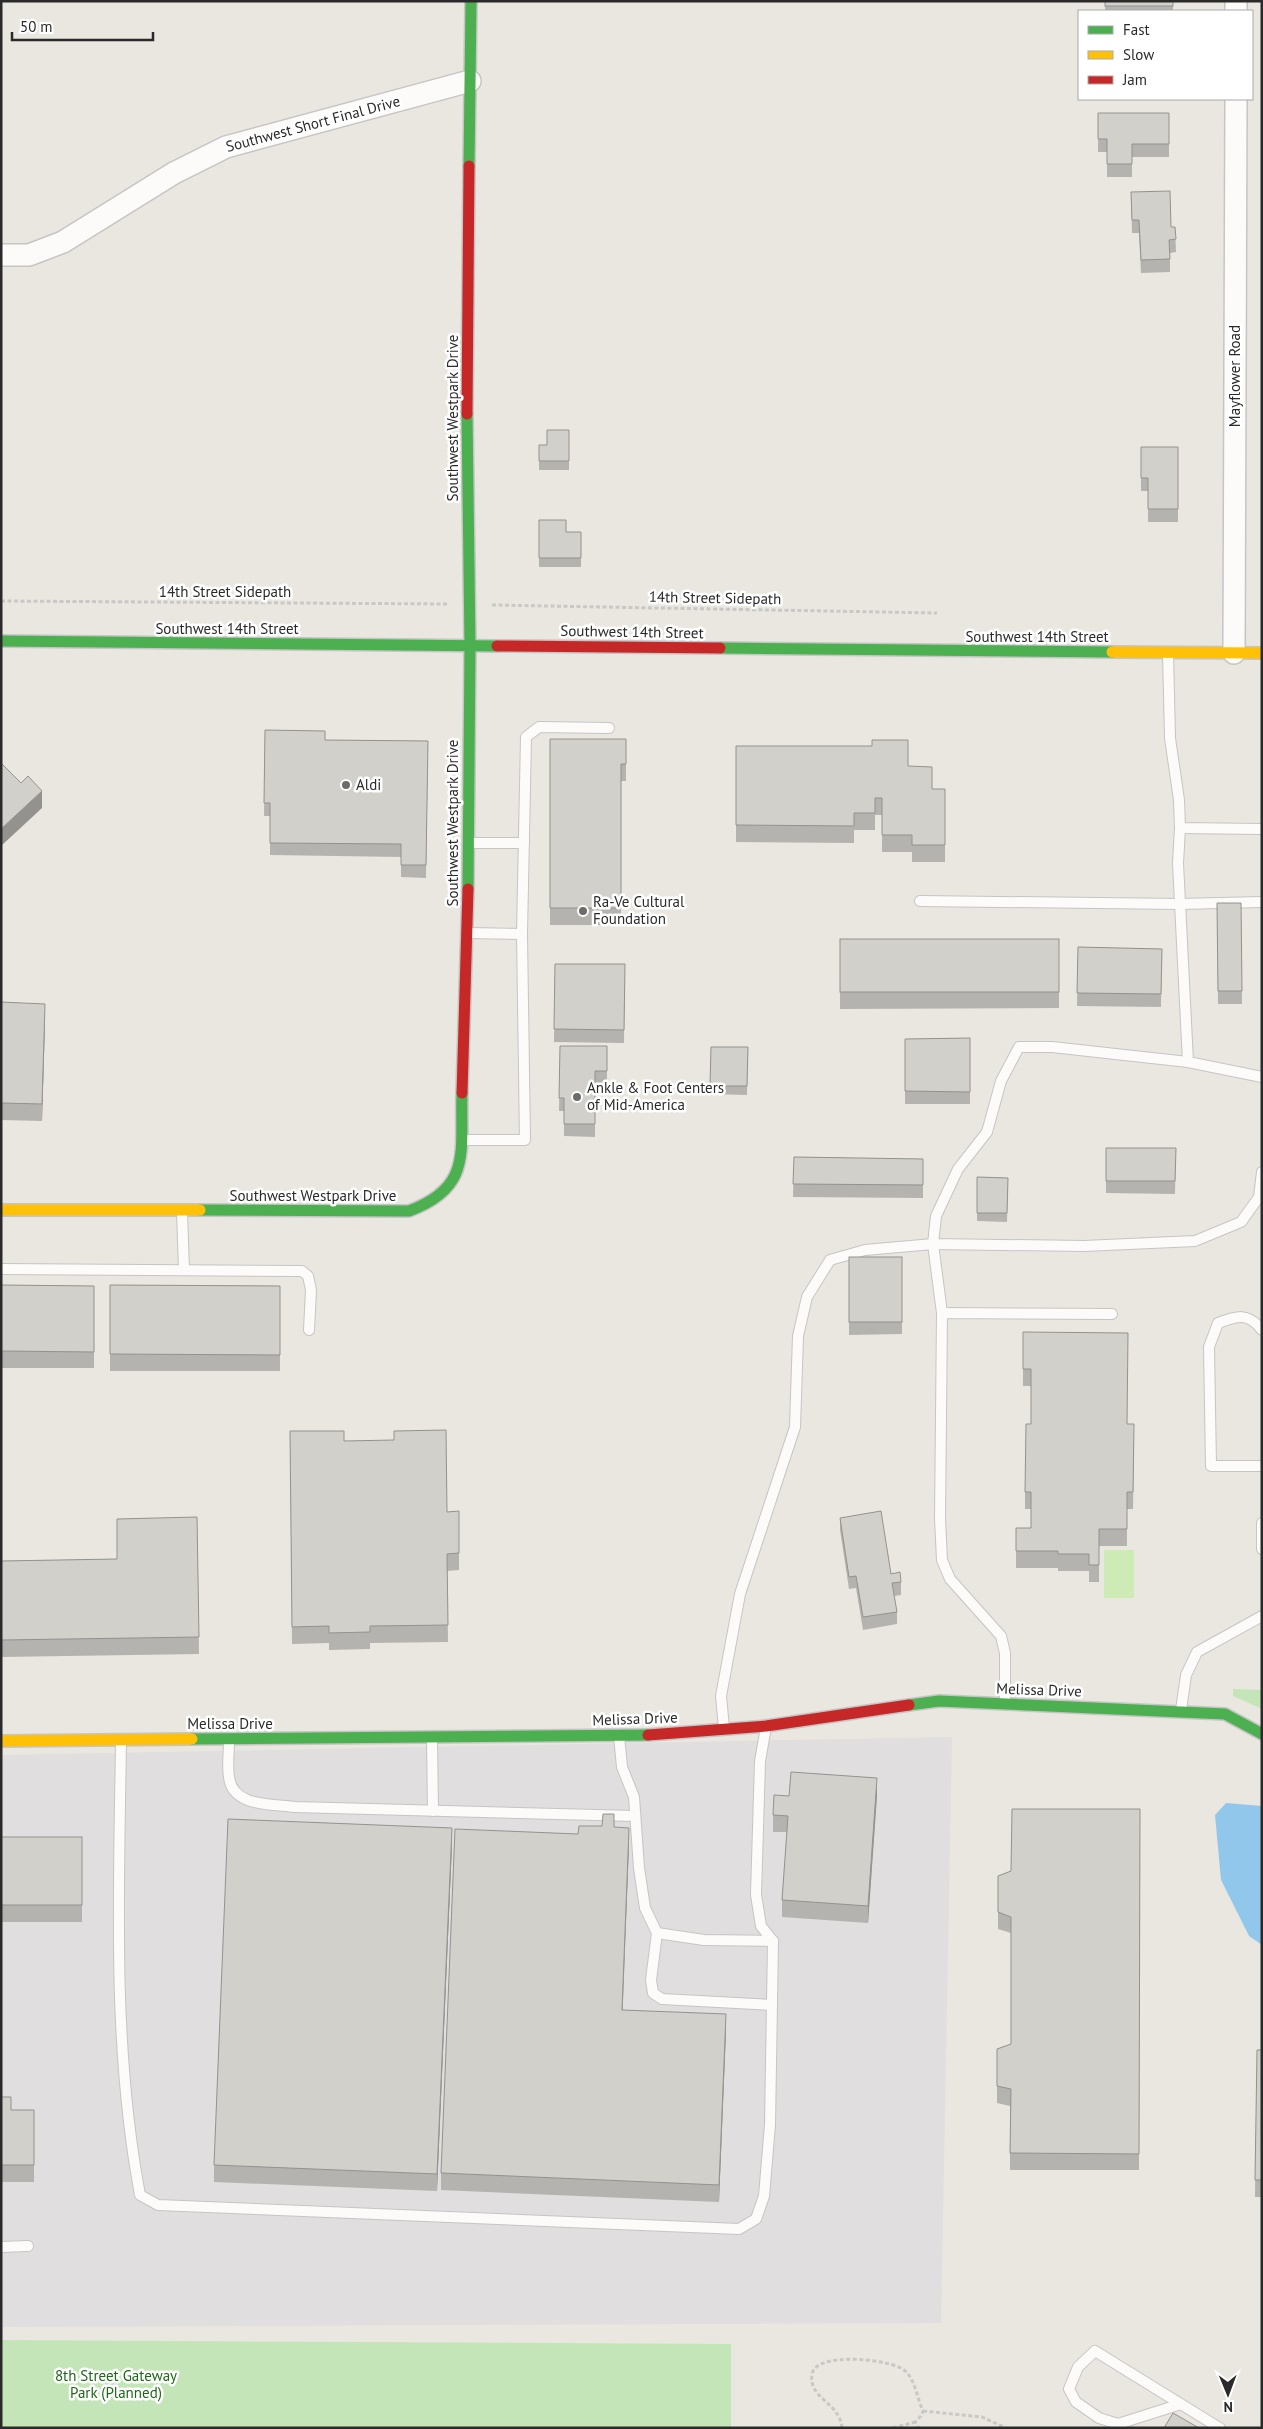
<svg xmlns="http://www.w3.org/2000/svg" width="1263" height="2429" viewBox="0 0 1263 2429" font-family="'PT Sans',sans-serif">
<rect width="100%" height="100%" fill="#e9e7e0"/>
<!-- industrial -->
<polygon fill="#e0dedf" points="952,1737 941,2323 1,2327 1,1755"/>
<!-- green -->
<g fill="#c4e5b8">
<polygon points="1233,1689 1262,1690 1262,1709 1233,1696"/>
<polygon points="1,2340 731,2344 731,2428 1,2428"/>
</g>
<!-- pitch -->
<rect fill="#ceeab5" x="1104" y="1550" width="30" height="48"/>
<!-- water -->
<polygon fill="#92c7ec" points="1226,1803 1262,1806 1262,1945 1249,1936 1221,1880 1215,1815"/>
<g fill="none" stroke-linecap="round" stroke-linejoin="round">
<!-- lane casing -->
<g stroke="#c6c5c5" stroke-width="12">
<g id="lane">
<polyline points="1168,652 1170,738 1179,800 1180,828 1262,829"/>
<polyline points="1180,828 1178,863 1188,1062 1262,1077"/>
<polyline points="470,843 524,843"/>
<polyline points="920,901 1180,904 1262,902"/>
<polyline points="467,933 522,934 526,737 539,727 609,728"/>
<polyline points="1188,1062 1052,1047 1019,1047 1001,1081 987,1132 958,1169 936,1216 933,1244 1084,1246 1195,1241 1241,1222 1259,1197 1262,1172"/>
<polyline points="462,1140 525,1140 522,934"/>
<polyline points="182,1211 184,1270"/>
<polyline points="1,1269 302,1271 308,1276 311,1290 309,1330"/>
<path d="M1262,1330c-14,-18 -25,-14 -44,-7l-9,24 2,119h51"/>
<polyline points="1262,1523 1262,1549"/>
<polyline points="1005,1703 1005,1653 1001,1636 950,1579 942,1560 940,1519 942,1313 1112,1314"/>
<polyline points="1181,1710 1186,1675 1197,1652 1262,1616"/>
<polyline points="724,1728 721,1696 740,1594 795,1427 798,1336 807,1297 830,1260 865,1250 933,1244 942,1313"/>
<polyline points="619,1736 622,1767 634,1797 639,1868 645,1908 657,1933 704,1940 773,1941"/>
<polyline points="432,1737 433,1811"/>
<path d="M121,1741c-2,151 -9,305 19,454l18,10 581,24 17,-10 8,-23 6,-71 3,-184 -12,-15 -5,-31 4,-134 6,-34"/>
<path d="M229,1741c0,12 -2,25 0,36 3,30 43,27 66,30l340,9"/>
<polyline points="657,1933 651,1980 653,1993 662,1999 772,2005"/>
<polyline points="1,2247 28,2246"/>
<polyline points="1181,2404 1118,2424 1099,2418 1076,2402 1069,2389 1078,2367 1095,2351 1218,2427 1220,2428"/>
</g>
</g>
<!-- street casing -->
<g stroke="#c6c5c5" stroke-width="24">
<g id="street">
<polyline points="1236,11 1236,1"/>
<polyline points="1,255 29,255 63,242 174,173 226,147 470,81"/>
<polyline points="1234,653 1236,99"/>
</g>
</g>
<!-- fast casing -->
<g stroke="#c6c5c5" stroke-width="14">
<g id="fast">
<polyline points="469,166 471,1"/>
<polyline points="467,414 470,645 468,889"/>
<polyline points="1,641 497,646"/>
<polyline points="720,648 1112,652"/>
<path d="M200,1210l209,1c64,-24 51,-60 53,-118"/>
<polyline points="909,1705 939,1701 1225,1714 1262,1734"/>
<polyline points="192,1739 648,1735"/>
</g>
</g>
<!-- slow casing -->
<g stroke="#c6c5c5" stroke-width="14">
<g id="slow">
<polyline points="1112,652 1262,653"/>
<polyline points="1,1210 200,1210"/>
<polyline points="1,1741 192,1739"/>
</g>
</g>
<!-- jam casing -->
<g stroke="#c6c5c5" stroke-width="14">
<g id="jam">
<polyline points="467,414 469,166"/>
<polyline points="497,646 720,648"/>
<polyline points="462,1093 468,889"/>
<polyline points="648,1735 766,1726 909,1705"/>
</g>
</g>
<!-- path -->
<g stroke="#c8c8c7" stroke-width="3" stroke-dasharray="4 2.5" stroke-linecap="butt">
<polyline points="1,601 448,604"/>
<polyline points="492,605 937,613"/>
<polyline points="923,2411 982,2417 1006,2428"/>
<path d="M842,2428c-2,-26 -34,-29 -30,-54 4,-23 78,-15 92,-4 11,8 13,28 19,41l-2,5 -6,6 4,6"/>
<polyline points="893,2428 915,2422"/>
</g>
<!-- lane -->
<use href="#lane" stroke="#fcfbfa" stroke-width="10"/>
<!-- street -->
<use href="#street" stroke="#fcfbfa" stroke-width="21"/>
<!-- fast -->
<use href="#fast" stroke="#4caf50" stroke-width="11"/>
<!-- slow -->
<use href="#slow" stroke="#ffc107" stroke-width="11"/>
<!-- jam -->
<use href="#jam" stroke="#c62828" stroke-width="11"/>
</g>
<!-- wall -->
<g fill="#b5b3af">
<rect x="1105" y="1" width="68" height="10"/>
<polygon points="1098,113 1169,113 1169,157 1132,157 1132,177 1107,177 1107,152 1098,152"/>
<polygon points="1131,192 1171,227 1175,227 1176,252 1170,253 1170,272 1141,273 1139,233 1132,233"/>
<polygon points="569,430 569,470 539,470 539,445 547,445"/>
<polygon points="1141,447 1178,447 1178,522 1148,522 1148,491 1141,491"/>
<polygon points="539,520 566,532 581,532 581,567 539,567"/>
<polygon points="265,730 325,740 428,741 426,878 401,877 401,857 270,855 270,816 264,816"/>
<polygon points="550,739 626,739 626,781 621,781 621,925 550,925"/>
<polygon points="736,746 908,766 932,789 945,789 945,862 912,862 912,852 882,852 882,815 875,815 875,830 854,830 854,843 736,842"/>
<polygon points="1217,903 1241,903 1242,1004 1218,1004"/>
<polygon points="840,939 1059,939 1059,1008 840,1009"/>
<polygon points="1078,947 1162,949 1161,1007 1077,1006"/>
<polygon points="555,964 625,964 624,1043 554,1042"/>
<polygon points="1,1002 45,1021 42,1121 1,1120"/>
<polygon points="970,1038 970,1104 905,1104 905,1039"/>
<polygon points="560,1046 607,1046 607,1084 595,1084 595,1137 564,1136 564,1111 559,1111"/>
<polygon points="711,1047 748,1047 747,1095 710,1094"/>
<polygon points="1106,1148 1176,1148 1175,1194 1106,1193"/>
<polygon points="794,1157 923,1159 923,1198 793,1197"/>
<polygon points="977,1177 1008,1178 1007,1222 977,1221"/>
<polygon points="849,1257 902,1257 902,1334 849,1335"/>
<polygon points="1,1285 94,1286 94,1368 1,1368"/>
<polygon points="110,1285 280,1286 280,1371 110,1371"/>
<polygon points="1023,1332 1127,1424 1134,1441 1133,1509 1127,1509 1127,1546 1099,1546 1099,1582 1089,1582 1089,1571 1058,1571 1058,1568 1016,1568 1016,1528 1031,1528 1031,1509 1025,1509 1025,1492 1031,1424 1031,1386 1023,1386"/>
<polygon points="290,1431 344,1441 447,1512 459,1553 459,1570 447,1571 448,1642 370,1643 370,1649 329,1650 329,1643 292,1644"/>
<polygon points="197,1517 199,1654 1,1657 1,1561 117,1559"/>
<polygon points="840,1518 891,1574 901,1582 901,1595 894,1596 897,1612 897,1624 863,1630 856,1588 849,1589 840,1530"/>
<polygon points="877,1795 868,1923 782,1917 782,1900 787,1832 773,1832 773,1815 789,1796"/>
<polygon points="1140,1809 1139,2170 1010,2170 1010,2106 997,2103 997,2049 1011,2044 1011,1933 998,1929 998,1876 1011,1871"/>
<polygon points="614,1827 629,1844 622,2010 726,2031 719,2202 441,2190 441,2173 578,1834"/>
<rect x="1" y="1837" width="81" height="85"/>
<polygon points="452,1845 437,2191 214,2182 214,2165"/>
<polygon points="1257,2050 1262,2050 1262,2197 1255,2197"/>
<polygon points="1,2097 11,2110 34,2110 34,2182 1,2182"/>
</g>
<!-- shaded-wall -->
<g fill="#93928e">
<polygon points="42,791 42,808 1,846 1,829"/>
<polygon points="45,1004 45,1021 42,1121 42,1104"/>
<polygon points="877,1778 877,1795 868,1923 868,1906"/>
<polygon points="452,1828 452,1845 437,2191 437,2174"/>
<polygon points="629,1828 629,1844 622,2027 622,2010"/>
<polygon points="726,2014 726,2031 719,2202 719,2185"/>
</g>
<!-- building -->
<g fill="#d2d0cb" stroke="#93928e">
<rect x="1105" y="1" width="68" height="5"/>
<polygon points="1098,113 1169,113 1169,144 1132,144 1132,164 1107,164 1107,139 1098,139"/>
<polygon points="1170,191 1171,227 1175,227 1176,239 1169,240 1170,259 1141,260 1139,220 1132,220 1131,192"/>
<polygon points="547,430 569,430 569,461 539,461 539,445 547,445"/>
<polygon points="1141,447 1178,447 1178,509 1148,509 1148,478 1141,478"/>
<polygon points="539,520 566,520 566,532 581,532 581,558 539,558"/>
<polygon points="265,730 325,731 325,740 428,741 426,865 401,865 401,844 270,843 270,803 264,803"/>
<polygon points="550,739 626,739 626,764 621,764 621,908 550,908"/>
<polygon points="872,740 908,740 908,766 932,767 932,789 945,789 945,845 912,845 912,835 882,835 882,798 875,798 875,813 854,813 854,826 736,825 736,746 872,746"/>
<polygon points="1,763 21,783 28,776 42,791 1,829"/>
<polygon points="1217,903 1241,903 1242,991 1218,991"/>
<rect x="840" y="939" width="219" height="53"/>
<polygon points="1078,947 1162,949 1161,994 1077,993"/>
<polygon points="555,964 625,964 624,1030 554,1029"/>
<polygon points="1,1002 45,1004 42,1104 1,1103"/>
<polygon points="970,1038 970,1092 905,1091 905,1039"/>
<polygon points="560,1046 607,1046 607,1071 595,1071 595,1124 564,1124 564,1098 559,1098"/>
<polygon points="711,1047 748,1047 747,1086 710,1086"/>
<polygon points="1106,1148 1176,1148 1175,1181 1106,1181"/>
<polygon points="794,1157 923,1159 923,1185 793,1184"/>
<polygon points="977,1177 1008,1178 1007,1213 977,1213"/>
<rect x="849" y="1257" width="53" height="65"/>
<polygon points="1,1285 94,1286 94,1352 1,1351"/>
<polygon points="110,1285 280,1286 280,1355 110,1354"/>
<polygon points="1023,1332 1128,1333 1127,1424 1134,1424 1133,1492 1127,1492 1127,1529 1099,1529 1099,1565 1089,1565 1089,1554 1058,1554 1058,1551 1016,1551 1016,1528 1031,1528 1031,1492 1025,1492 1026,1424 1031,1424 1031,1369 1023,1369"/>
<polygon points="446,1430 447,1512 459,1511 459,1553 447,1554 448,1625 370,1626 370,1632 329,1633 329,1626 292,1627 290,1431 344,1431 344,1441 394,1440 394,1431"/>
<polygon points="881,1511 891,1574 900,1572 901,1582 892,1583 897,1612 863,1617 856,1576 849,1577 840,1518"/>
<polygon points="197,1517 199,1637 1,1640 1,1561 117,1559 117,1519"/>
<polygon points="791,1772 877,1778 868,1906 782,1900 788,1816 773,1815 774,1795 789,1796"/>
<polygon points="1012,1809 1140,1809 1139,2154 1010,2153 1011,2089 997,2086 997,2049 1011,2044 1011,1917 998,1912 998,1876 1011,1871"/>
<polygon points="603,1814 614,1814 614,1827 629,1828 622,2010 726,2014 719,2185 441,2173 455,1829 578,1834 579,1826 602,1826"/>
<polygon points="228,1819 452,1828 437,2174 214,2165"/>
<rect x="1" y="1837" width="81" height="68"/>
<polygon points="1257,2050 1262,2050 1262,2180 1255,2180"/>
<polygon points="1,2097 11,2097 11,2110 34,2110 34,2165 1,2165"/>
<polygon points="1173,2413 1199,2428 1164,2428"/>
</g>
<!-- markers -->
<g fill="#6d6c6a" stroke="#fff" stroke-width="2">
<circle cx="346" cy="785" r="5"/>
<circle cx="583" cy="911" r="5"/>
<circle cx="577" cy="1097" r="5"/>
</g>
<g text-anchor="middle" stroke-width="5" stroke-linejoin="round" paint-order="stroke">
<!-- street labels -->
<g font-size="15" fill="#2a2a2a" stroke="#fff">
<text transform="translate(313 124) rotate(-15)" y="5">Southwest Short Final Drive</text>
<text transform="translate(1235 376) rotate(-90)" y="5">Mayflower Road</text>
<text transform="translate(453 418) rotate(-90)" y="5">Southwest Westpark Drive</text>
<text x="225" y="597">14th Street Sidepath</text>
<text transform="translate(715 598) rotate(1)" y="5">14th Street Sidepath</text>
<text x="227" y="634">Southwest 14th Street</text>
<text transform="translate(632 632) rotate(1)" y="5">Southwest 14th Street</text>
<text x="1037" y="642">Southwest 14th Street</text>
<text transform="translate(453 823) rotate(-90)" y="5">Southwest Westpark Drive</text>
<text x="313" y="1201">Southwest Westpark Drive</text>
<text transform="translate(1039 1690) rotate(2)" y="5">Melissa Drive</text>
<text transform="translate(635 1719) rotate(-2)" y="5">Melissa Drive</text>
<text x="230" y="1729">Melissa Drive</text>
</g>
<!-- poi labels -->
<g font-size="15" fill="#2a2a2a" stroke="#fff" text-anchor="start">
<text x="356" y="790">Aldi</text>
<text x="593" y="907">Ra-Ve Cultural<tspan x="593" dy="17">Foundation</tspan></text>
<text x="587" y="1093">Ankle &amp; Foot Centers<tspan x="587" dy="17">of Mid-America</tspan></text>
</g>
<!-- park labels -->
<g font-size="15" fill="#1d6918" stroke="#fff">
<text x="116" y="2381">8th Street Gateway<tspan x="116" dy="17">Park (Planned)</tspan></text>
</g>
</g>
<!-- border -->
<rect width="1263" height="2429" fill="none" stroke="#2a2a2a" stroke-width="5"/>
<!-- legend -->
<rect x="1078" y="10" width="175" height="90" fill="#ffffff" stroke="#aaaaaa"/>
<rect x="1088" y="26" width="25" height="8" fill="#4caf50" stroke="#aaaaaa"/>
<text x="1123" y="35" font-size="15" fill="#2a2a2a">Fast</text>
<rect x="1088" y="51" width="25" height="8" fill="#ffc107" stroke="#aaaaaa"/>
<text x="1123" y="60" font-size="15" fill="#2a2a2a">Slow</text>
<rect x="1088" y="76" width="25" height="8" fill="#c62828" stroke="#aaaaaa"/>
<text x="1123" y="85" font-size="15" fill="#2a2a2a">Jam</text>
<!-- north arrow -->
<g transform="translate(1228 2394) rotate(179)" stroke="#ffffff" stroke-width="4" paint-order="stroke">
<path d="M0-4L9 19L0 12L-9 19Z" fill="#2a2a2a"/>
<text y="-8" font-size="14" font-weight="bold" text-anchor="middle" fill="#2a2a2a">N</text>
</g>
<!-- scale -->
<path d="M12 32v8h141v-8" fill="none" stroke="#2a2a2a" stroke-width="2.5"/>
<text x="20" y="32" font-size="15" fill="#2a2a2a" stroke="#ffffff" stroke-width="4" paint-order="stroke">50 m</text>
</svg>
